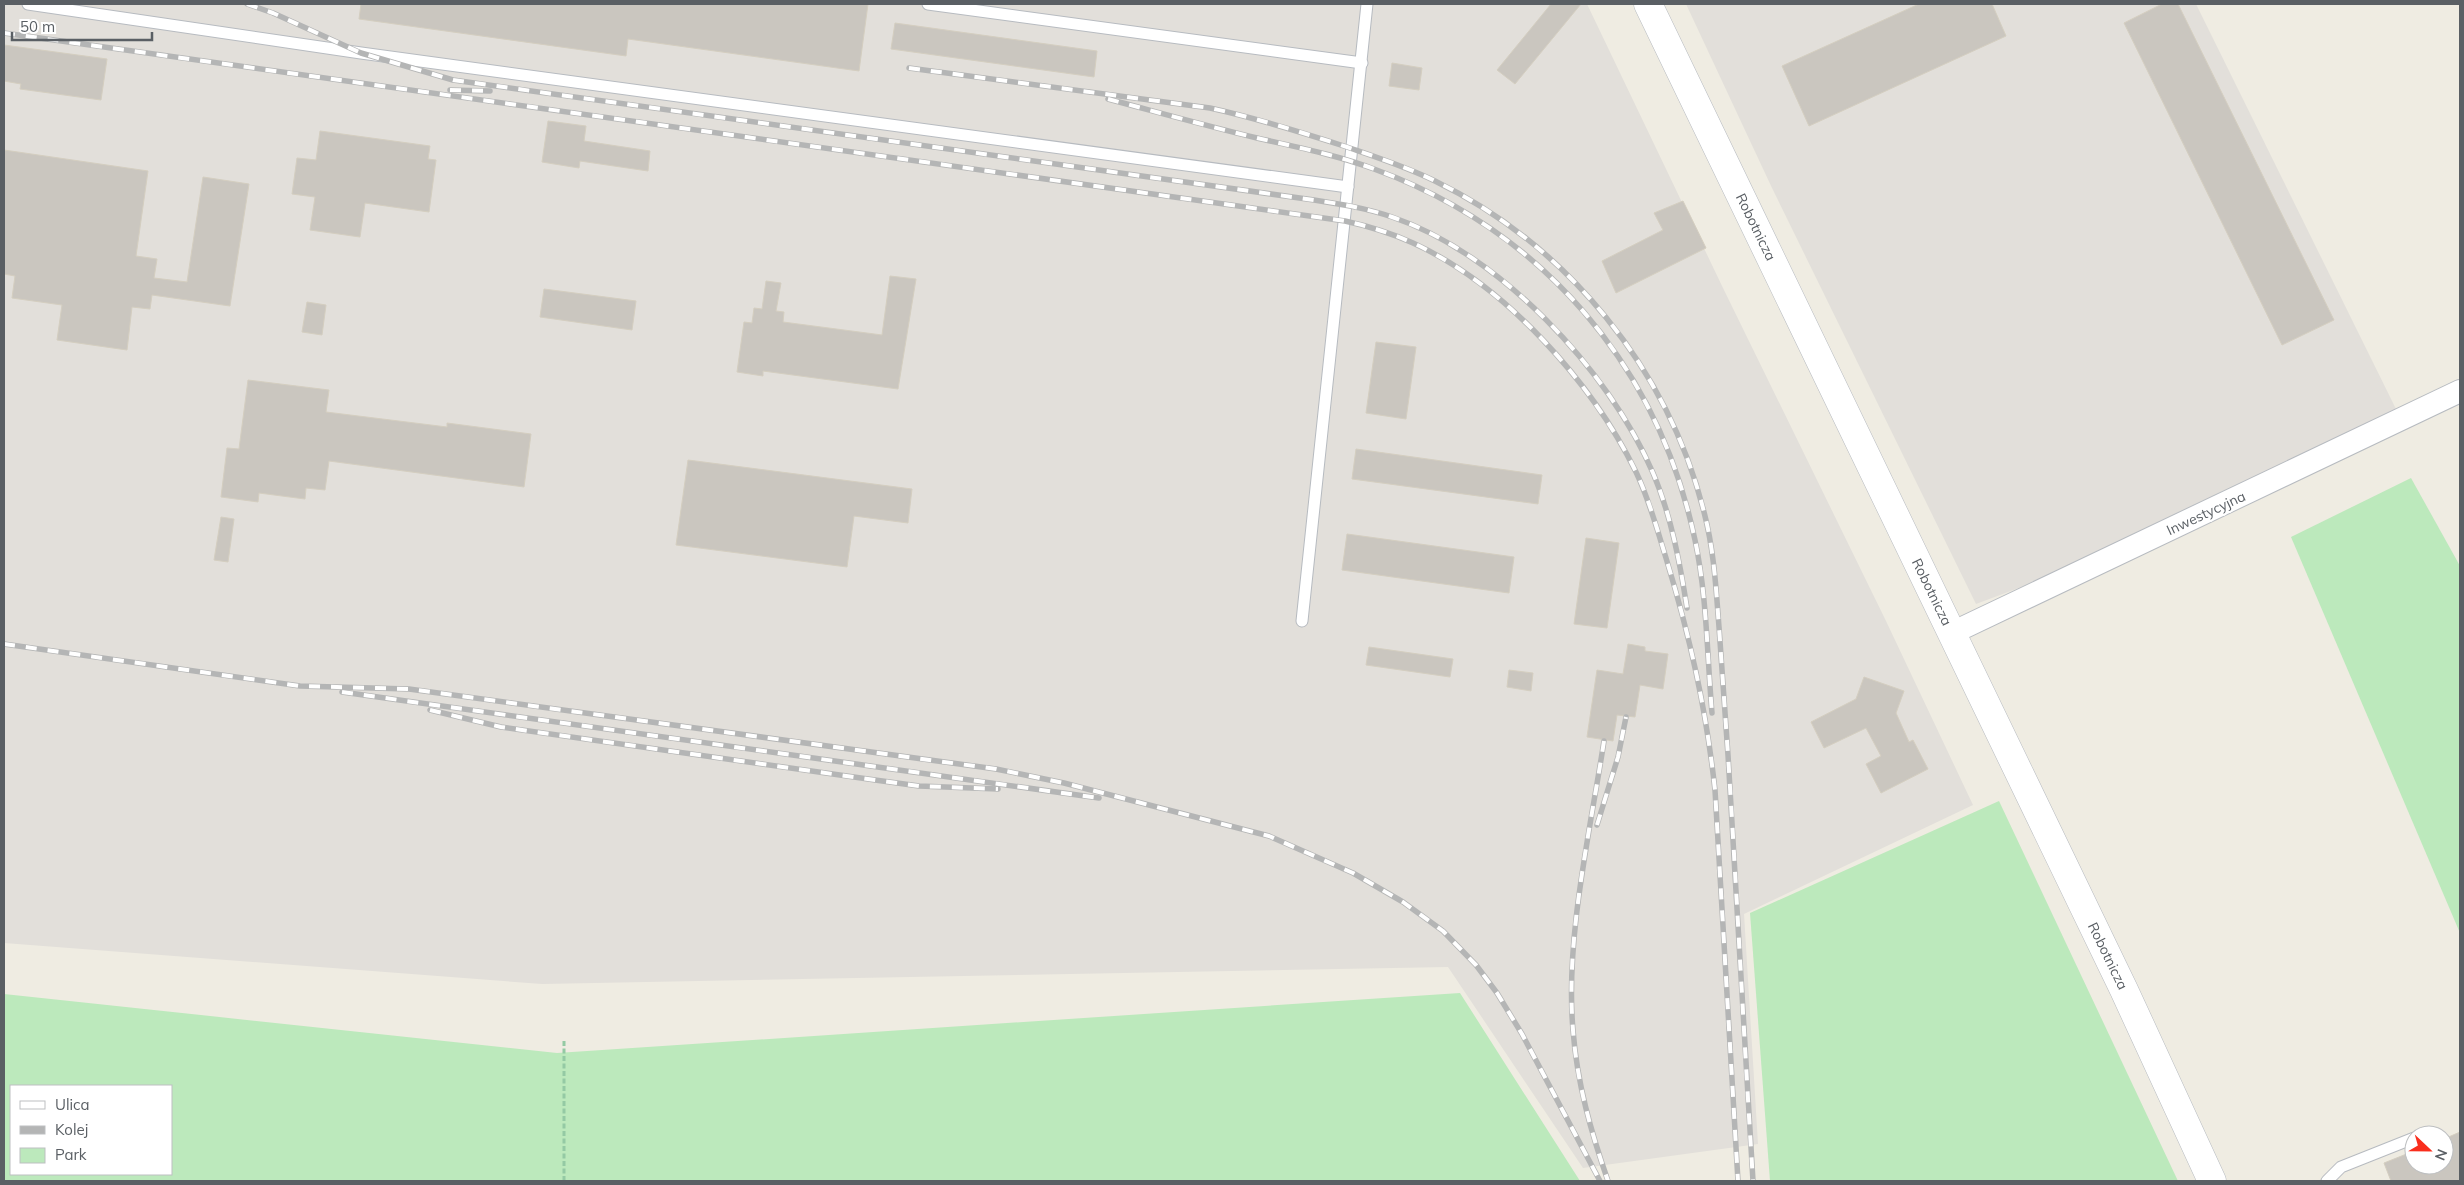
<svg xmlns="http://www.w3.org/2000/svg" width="2464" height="1185" viewBox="0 0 2464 1185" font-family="Mulish,sans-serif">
<rect width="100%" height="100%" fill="#efece2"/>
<!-- industrial -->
<g fill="#e2dfda">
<polygon points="4,4 1587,4 1723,288 1886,621 1973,805 1744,914 1758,1144 1583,1168 1448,967 542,984 4,943"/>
<polygon points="1686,4 2196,4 2396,409 2037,581 1976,604 1772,188"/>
</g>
<!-- green -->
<g fill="#bce9bc" fill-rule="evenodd">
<polygon points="2411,478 2460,566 2460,933 2291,537"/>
<polygon points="1999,801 2178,1181 1770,1181 1750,913"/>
<path d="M1460,993l120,188h-1576v-187l553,59zM11,1086h160v88h-160z"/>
</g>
<!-- building -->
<g fill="#cac6bf" stroke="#d4cec0">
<polygon points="361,4 868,4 859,71 628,39 626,56 359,19"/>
<polygon points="1551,4 1581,4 1515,84 1497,70"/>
<polygon points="1919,4 1992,4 2006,36 1809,126 1782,66"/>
<polygon points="2162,4 2178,4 2334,320 2282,345 2124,23"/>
<polygon points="895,23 1097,51 1094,77 891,49"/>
<polygon points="4,45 107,59 101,100 20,89 21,84 4,81"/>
<polygon points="1392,63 1422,68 1419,90 1389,86"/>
<polygon points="548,121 586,126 584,141 650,151 648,171 580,161 579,168 542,162"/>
<polygon points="320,131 430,146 428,159 436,160 429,212 365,203 360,237 310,230 315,197 292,194 297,158 316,160"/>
<polygon points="4,150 148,171 136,256 157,259 154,278 187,282 203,177 249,184 230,306 152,295 150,309 132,307 127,350 57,340 62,305 12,298 15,276 4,274"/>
<polygon points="1683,201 1706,248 1616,293 1602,261 1663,230 1654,213"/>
<polygon points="890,276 916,279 898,389 763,371 763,376 737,372 744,322 752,323 754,308 762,309 766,281 781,283 776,311 784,312 783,322 882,335"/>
<polygon points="544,289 636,301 632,330 540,317"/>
<polygon points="307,302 326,305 322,335 302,332"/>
<polygon points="1376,342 1416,347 1406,419 1366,413"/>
<polygon points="248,380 329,390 326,412 447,427 447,423 531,434 524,487 329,461 325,490 306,488 305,499 259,493 258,502 221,497 227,448 239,449"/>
<polygon points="1356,449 1542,475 1538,504 1352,479"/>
<polygon points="688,460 912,489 908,523 854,516 847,567 676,545"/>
<polygon points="221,517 234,519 228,562 214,560"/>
<polygon points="1347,534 1514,557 1509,593 1342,570"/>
<polygon points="1586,538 1619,543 1607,628 1574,624"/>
<polygon points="1628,644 1645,647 1645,651 1668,654 1663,689 1640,685 1635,717 1617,715 1613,741 1587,737 1597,670 1623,674"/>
<polygon points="1369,647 1453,659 1450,677 1366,665"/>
<polygon points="1509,670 1533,673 1531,691 1507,687"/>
<polygon points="1864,677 1904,691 1896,713 1909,742 1913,740 1928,769 1881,793 1866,764 1881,756 1866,728 1824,748 1811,722 1856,699"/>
<polygon points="2460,1132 2460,1181 2391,1181 2384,1163 2414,1151 2414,1165 2444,1165 2444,1139"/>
</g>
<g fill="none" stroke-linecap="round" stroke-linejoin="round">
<!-- service casing -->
<g stroke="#b7bbc0" stroke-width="13">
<g id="service">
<polyline points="28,4 361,53 1348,187"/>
<polyline points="928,4 1362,63"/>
<polyline points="1302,621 1367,4"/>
<polyline points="2327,1181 2341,1167 2414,1138"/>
</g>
</g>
<!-- minor casing -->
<g stroke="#b7bbc0" stroke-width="24">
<polyline id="minor" points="1952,633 2460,391"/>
</g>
<!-- tertiary casing -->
<g stroke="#b7bbc0" stroke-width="29">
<polyline id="tertiary" points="1648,4 2124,990 2212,1181"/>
</g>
<!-- path -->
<polyline stroke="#94caa4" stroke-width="3" stroke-dasharray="5 2.5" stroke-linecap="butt" points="564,1181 564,1039"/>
<!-- service -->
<use href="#service" stroke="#fff" stroke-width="11"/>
<!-- minor -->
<use href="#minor" stroke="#fff" stroke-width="22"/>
<!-- tertiary -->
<use href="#tertiary" stroke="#fff" stroke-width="28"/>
<!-- rail casing -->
<g stroke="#b4b5b5" stroke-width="5.5">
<g id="rail">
<path d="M247,4l26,9 88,40 92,27 861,120c26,4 52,8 78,17 107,36 217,153 261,256 18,42 27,90 34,135"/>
<path d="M4,33l1341,188c23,5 46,12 68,22 92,42 179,139 223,229 13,27 21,57 30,86 24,79 40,150 49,232l23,391"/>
<path d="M909,68l301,40c46,10 91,24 137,39 29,10 60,20 88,34 133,65 233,188 269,331 10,38 12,76 15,115 3,42 6,85 9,128 9,142 16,284 25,426"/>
<polyline points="450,90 490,91"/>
<path d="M1108,99c49,13 99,27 149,39 39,9 80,17 117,31 168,61 284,196 321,371 12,56 12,115 17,173"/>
<polyline points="4,644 300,686 409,689 996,769 1064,783 1269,836 1353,873 1403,902 1443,931 1476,965 1497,993 1522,1034 1600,1181"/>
<polyline points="342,692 1099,798"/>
<polyline points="430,710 501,727 875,780 919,786 998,789"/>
<path d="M1604,741c-14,91 -39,198 -31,289 4,53 18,102 35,151"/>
<polyline points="1597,825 1618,757 1626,717"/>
</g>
</g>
<!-- rail -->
<use href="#rail" stroke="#fff" stroke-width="4" stroke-dasharray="11" stroke-linecap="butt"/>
</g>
<g text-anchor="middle" stroke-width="4" stroke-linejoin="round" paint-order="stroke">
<!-- street labels -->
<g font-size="14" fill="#5a5f64" stroke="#fff">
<text transform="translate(1756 227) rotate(64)" y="5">Robotnicza</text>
<text transform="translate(2206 513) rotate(-25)" y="5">Inwestycyjna</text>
<text transform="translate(1932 592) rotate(64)" y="5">Robotnicza</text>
<text transform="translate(2108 956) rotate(64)" y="5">Robotnicza</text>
</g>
</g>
<!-- border -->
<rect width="2464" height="1185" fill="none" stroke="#5a5f64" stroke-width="10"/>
<!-- legend -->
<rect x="10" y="1085" width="162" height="90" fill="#ffffff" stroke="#bdbfc1"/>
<rect x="20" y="1101" width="25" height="8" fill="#ffffff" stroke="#bdbfc1"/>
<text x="55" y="1110" font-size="15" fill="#5a5f64">Ulica</text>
<rect x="20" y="1126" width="25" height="8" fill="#b4b5b5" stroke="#bdbfc1"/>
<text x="55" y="1135" font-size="15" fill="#5a5f64">Kolej</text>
<rect x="20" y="1148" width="25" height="15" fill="#bce9bc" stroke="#bdbfc1"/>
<text x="55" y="1160" font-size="15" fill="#5a5f64">Park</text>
<!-- north arrow -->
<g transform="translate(2429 1150) rotate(112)"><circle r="24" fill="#ffffff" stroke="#bdbfc1"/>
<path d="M0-4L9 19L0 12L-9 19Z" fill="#f92e1d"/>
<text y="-8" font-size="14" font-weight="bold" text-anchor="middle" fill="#5a5f64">N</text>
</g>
<!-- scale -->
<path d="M12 32v8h140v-8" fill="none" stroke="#5a5f64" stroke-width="2.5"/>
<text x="20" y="32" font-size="15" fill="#5a5f64" stroke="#ffffff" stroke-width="4" paint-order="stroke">50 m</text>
</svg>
